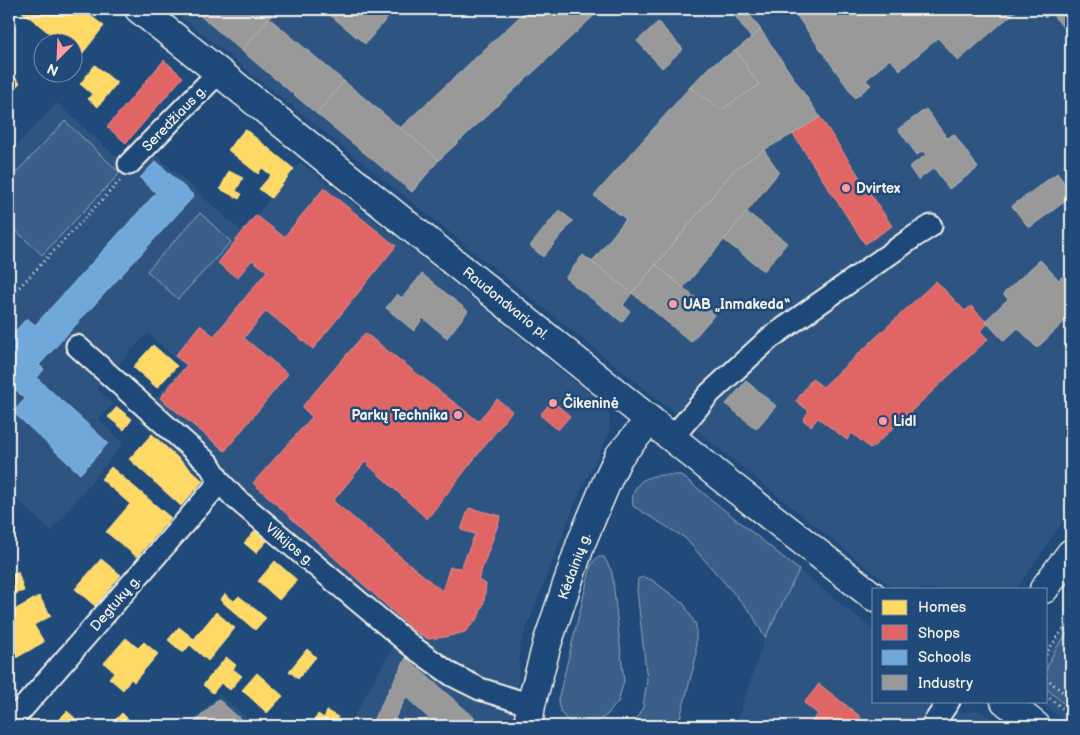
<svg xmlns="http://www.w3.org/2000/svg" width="1080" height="735" viewBox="0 0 1080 735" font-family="'Balsamiq Sans',sans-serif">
<rect width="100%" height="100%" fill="#1f4a7a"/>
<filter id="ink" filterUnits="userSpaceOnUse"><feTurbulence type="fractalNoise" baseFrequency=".02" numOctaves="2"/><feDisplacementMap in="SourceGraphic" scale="10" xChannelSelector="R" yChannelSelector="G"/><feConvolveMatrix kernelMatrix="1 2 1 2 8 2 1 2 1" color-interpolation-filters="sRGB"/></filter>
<g filter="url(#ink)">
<!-- built -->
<g fill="#2d5581">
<polygon points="171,9 1071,9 1071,511 1016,589 894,589"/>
<polygon points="57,103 118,158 136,137 241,231 256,213 258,214 300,162 436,269 600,402 610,417 609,434 578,495 520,645 516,726 349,726 393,646 138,420 183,366 148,333 96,388 113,404 98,419 123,443 51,531 9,492 9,405 17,396 9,389 9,153"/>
<polygon points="799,570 874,630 874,701 933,701 928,715 921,726 735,726 765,638"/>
<polygon points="1071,618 1071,726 1039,701 1046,701 1046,650"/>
<polygon points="219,695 257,726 187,726"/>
<polygon points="977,710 996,720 1005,726 942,726 957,713"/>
</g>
<!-- green -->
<g fill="#3a5f88" stroke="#97a8b8">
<polygon points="65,121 120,173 42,255 9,224 9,180"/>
<polygon points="200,213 231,242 178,299 147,271"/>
<path d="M681,475l118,95 -34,68 -13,-24 -67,-76 -52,-32c0,-4 -1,-9 0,-12 7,-22 30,-19 48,-19z"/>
<path d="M597,557h7l8,15 12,109 -6,21 -11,13 -17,11c-19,-1 -30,-6 -32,-26l33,-134z"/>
<polygon points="643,577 652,580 684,604 696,625 696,657 678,726 633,726 643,707 647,681 637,590 638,579"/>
<polygon points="1071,628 1071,710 1046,688 1046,670 1055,650"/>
</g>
<!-- homes -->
<g fill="#ffd966" stroke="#fce08d">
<polygon points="18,9 42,9 33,20"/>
<polygon points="42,9 82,9 104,26 79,58 72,52 72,42 60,42 33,20"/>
<polygon points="95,65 117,83 98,107 88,99 92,94 80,84"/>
<polygon points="9,70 20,83 9,93"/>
<polygon points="245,129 294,169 271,198 259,189 271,175 262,168 258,174 228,150"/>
<polygon points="229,171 243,178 236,191 242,194 239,199 220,189"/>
<polygon points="153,345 177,366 157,388 133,367"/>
<polygon points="117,407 132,419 124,430 108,417"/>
<polygon points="152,434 203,481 181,506 129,459"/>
<polygon points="111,467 171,518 137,557 106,532 130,504 101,479"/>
<polygon points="255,531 267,541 256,553 244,543"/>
<polygon points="101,559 121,575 95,606 75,589"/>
<polygon points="275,561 297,580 279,600 258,581"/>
<polygon points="18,572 24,591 9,596 9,575"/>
<polygon points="225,594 234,601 239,596 266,618 255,630 220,600"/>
<polygon points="39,596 51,616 34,625 44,642 9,662 9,613"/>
<polygon points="216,612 235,628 208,661 190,645 183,653 168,640 179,627 194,639"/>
<polygon points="126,638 138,648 144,642 158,654 134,682 131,679 123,690 109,678 114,672 104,663"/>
<polygon points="307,649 316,657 298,679 289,671"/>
<polygon points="226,657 236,665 233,669 242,676 230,690 221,683 213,693 203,685"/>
<polygon points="257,673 283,696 267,713 242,690"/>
<polygon points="67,711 84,726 53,726"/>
<polygon points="327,711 338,717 335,724 339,726 304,726 307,720 313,723 318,714 324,718"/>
<polygon points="122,713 135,726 109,726"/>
</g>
<!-- shops -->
<g fill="#e06666" stroke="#e6908d">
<polygon points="164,60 183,77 126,143 107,127"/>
<polygon points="820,117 892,226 865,244 793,134"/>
<polygon points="324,188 396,246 313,349 266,311 244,338 288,374 225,451 160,398 187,365 175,356 200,325 214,336 267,271 252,260 237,278 218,263 256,215 284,237"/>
<polygon points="936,281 965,311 971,306 988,324 980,331 988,339 871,449 852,433 847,440 818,418 811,426 803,420 809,411 796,401 812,379 823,387"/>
<polygon points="365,333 478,421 497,399 512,411 427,519 365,462 333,501 442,591 450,567 461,568 475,534 461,530 469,508 501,516 478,580 486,584 484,602 478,618 465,632 445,637 428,639 413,630 253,483 312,417 302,407"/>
<polygon points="552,401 570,416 558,430 540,415"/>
<polygon points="819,684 861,717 854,726 834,726 832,725 831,726 809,726 818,714 804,703"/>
</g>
<!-- schools -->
<polygon fill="#6fa8dc" stroke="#97bee0" points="156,161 194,196 39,365 44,369 37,378 108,443 80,474 13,412 25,399 16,390 13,393 9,389 9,335 10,337 27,318 35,325 156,193 140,178"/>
<!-- industry -->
<g fill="#999" stroke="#b4b3b1">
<polygon points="192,9 274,9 276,10 242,51"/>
<polygon points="323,9 395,9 365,44"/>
<polygon points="528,9 601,9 439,160 400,128"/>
<polygon points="730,9 745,9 761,30 751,38"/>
<polygon points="792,9 1018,9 958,61 938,38 900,70 890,59 866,80 871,85 855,98"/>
<polygon points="1038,9 1071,9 1071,36 1051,13 1045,18"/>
<polygon points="269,18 344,81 317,114 242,51"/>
<polygon points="658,22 683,49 662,68 637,41"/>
<polygon points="761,30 820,117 793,134 764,150 734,170 632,293 592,262 626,219 594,196 690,87 721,110 759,85 736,50"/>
<polygon points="736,50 759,85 721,110 690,87 709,67"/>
<polygon points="344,81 439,160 412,192 317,114"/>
<polygon points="926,109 947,138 954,134 978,168 949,189 934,168 918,180 909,167 926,155 923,151 917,155 898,129"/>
<polygon points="764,150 779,172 724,240 683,288 656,265 734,170"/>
<polygon points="1057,173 1071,192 1071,197 1029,228 1012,206"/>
<polygon points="559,210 573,221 543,257 530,246"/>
<polygon points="747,212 787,243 764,271 724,240"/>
<polygon points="583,255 632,293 623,305 630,311 622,322 565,278"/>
<polygon points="1040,260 1059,280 1071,268 1071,315 1037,348 1018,328 1004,341 985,321 1008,299 1003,294"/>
<polygon points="656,265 715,314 691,342 632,293"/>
<polygon points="422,274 468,311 447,338 423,318 414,331 386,308 397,294 402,298"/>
<polygon points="746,381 776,406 756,429 726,404"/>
<polygon points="406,658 484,726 437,726 406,697 391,726 370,726"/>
<polygon points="218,699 248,726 191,726"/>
</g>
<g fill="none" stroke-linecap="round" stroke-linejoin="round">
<!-- minor casing -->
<g stroke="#f4f1e8" stroke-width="25">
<g id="minor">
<polyline points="129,164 219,72"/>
<polyline points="77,346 209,464 220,482 234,497 414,648 452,675 480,689 531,705"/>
<polyline points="672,438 710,393 770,338 915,236 931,226"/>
<polyline points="9,722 17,715 220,482"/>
<polyline points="932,726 949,701"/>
</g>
</g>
<!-- secondary casing -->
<g stroke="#f4f1e8" stroke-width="31">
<g id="secondary">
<polyline points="139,9 225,77 322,156 733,487 874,597"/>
<polyline points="528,726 531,705 547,644 581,543 608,479 619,456 650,420"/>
</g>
</g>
<!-- primary casing -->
<g stroke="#f4f1e8" stroke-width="31">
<g id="primary">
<polyline points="1044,589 1071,553"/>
<polyline points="1005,701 1036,726"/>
</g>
</g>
<!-- path -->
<g stroke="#f4f1e8" stroke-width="3" stroke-dasharray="1 4" stroke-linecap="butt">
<polyline points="9,298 120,181"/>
<polyline points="1046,655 1051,646 1071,619"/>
<polyline points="1046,678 1071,699"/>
<polyline points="1046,695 1071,715"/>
</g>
<!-- minor -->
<use href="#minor" stroke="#1f4a7a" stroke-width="21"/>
<!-- secondary -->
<use href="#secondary" stroke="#1f4a7a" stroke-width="28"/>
<!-- primary -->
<use href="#primary" stroke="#1f4a7a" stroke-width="28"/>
</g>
</g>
<!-- markers -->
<g fill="#ff9aa2" stroke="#1f4a7a" stroke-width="2">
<circle cx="846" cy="188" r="5"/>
<circle cx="673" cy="304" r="5"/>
<circle cx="553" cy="403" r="5"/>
<circle cx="458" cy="415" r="5"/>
<circle cx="883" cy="421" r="5"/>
</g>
<g text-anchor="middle" stroke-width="5" stroke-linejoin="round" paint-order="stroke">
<!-- street labels -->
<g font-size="14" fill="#f4f1e8" stroke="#1f4a7a">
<text transform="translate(174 118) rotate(-46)" y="5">Seredžiaus g.</text>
<text transform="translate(506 303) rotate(39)" y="5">Raudondvario pl.</text>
<text transform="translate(290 544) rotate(40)" y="5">Vilkijos g.</text>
<text transform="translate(574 566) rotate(-70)" y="5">Kėdainių g.</text>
<text transform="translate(115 603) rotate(-49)" y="5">Degtukų g.</text>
</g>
<!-- poi labels -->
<g font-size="14" font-weight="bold" fill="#f4f1e8" stroke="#1f4a7a" text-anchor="start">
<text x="856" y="193">Dvirtex</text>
<text x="683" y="309">UAB „Inmakeda“</text>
<text x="563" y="408">Čikeninė</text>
<text x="448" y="420" text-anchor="end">Parkų Technika</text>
<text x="893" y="426">Lidl</text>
</g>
</g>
<!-- margin -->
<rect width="1080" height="735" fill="none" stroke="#1f4a7a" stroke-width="30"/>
<rect x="15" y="15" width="1050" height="705" fill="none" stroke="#f4f1e8" stroke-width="2" filter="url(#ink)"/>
<!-- legend -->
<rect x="872" y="588" width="175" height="115" fill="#1f4a7a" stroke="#748da6"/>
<rect x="882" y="600" width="25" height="15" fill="#ffd966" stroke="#748da6"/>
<text x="918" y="612" font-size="15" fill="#f4f1e8">Homes</text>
<rect x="882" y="625" width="25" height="15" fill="#e06666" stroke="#748da6"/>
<text x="918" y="638" font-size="15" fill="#f4f1e8">Shops</text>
<rect x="882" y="650" width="25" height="15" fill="#6fa8dc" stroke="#748da6"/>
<text x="918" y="662" font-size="15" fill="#f4f1e8">Schools</text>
<rect x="882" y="675" width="25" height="15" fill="#999999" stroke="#748da6"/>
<text x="918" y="688" font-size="15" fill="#f4f1e8">Industry</text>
<!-- north arrow -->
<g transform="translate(58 58) rotate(204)"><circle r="24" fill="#1f4a7a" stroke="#748da6"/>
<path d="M0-4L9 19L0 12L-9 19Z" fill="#ff9aa2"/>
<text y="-8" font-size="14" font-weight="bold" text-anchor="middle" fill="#f4f1e8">N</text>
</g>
</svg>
